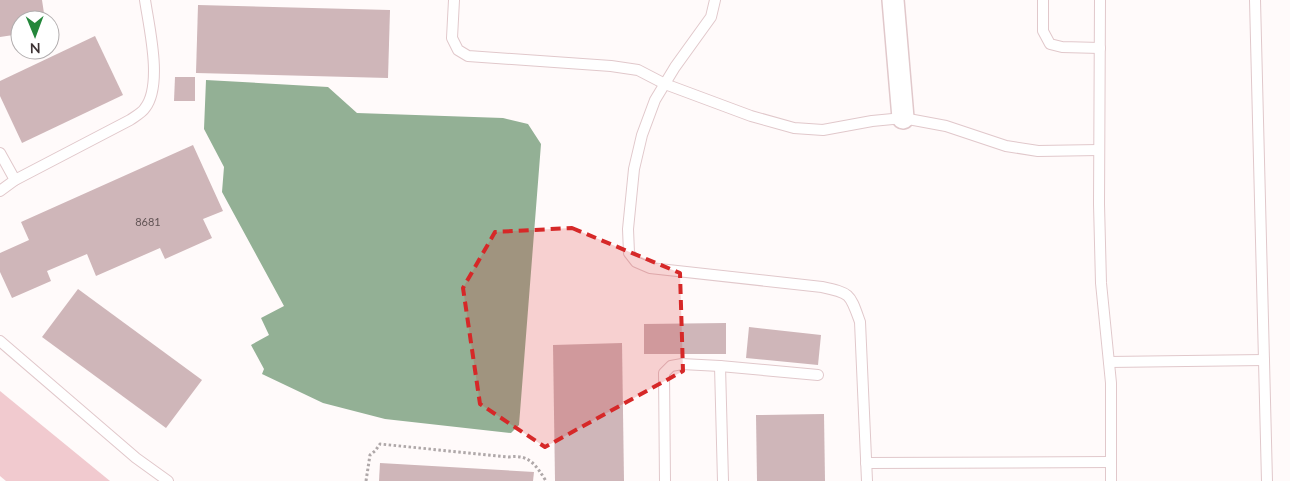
<svg xmlns="http://www.w3.org/2000/svg" width="1290" height="481" viewBox="0 0 1290 481" font-family="Lato,sans-serif">
<rect width="100%" height="100%" fill="#fffafa"/>
<!-- green -->
<polygon fill="#f1cacf" points="0,391 110,481 6,481 0,476"/>
<!-- water -->
<polygon fill="#93b095" points="206,80 328,87 357,113 503,118 528,124 541,144 519,425 511,433 385,419 323,403 262,374 264,369 251,345 269,335 261,318 284,306 222,192 224,167 204,129"/>
<!-- building -->
<g fill="#cfb6b9">
<polygon points="0,0 42,0 45,20 20,20 20,34 0,37"/>
<polygon points="198,5 390,10 388,78 196,73"/>
<polygon points="95,36 123,95 22,143 0,96 0,81"/>
<polygon points="175,77 195,77 195,101 174,101"/>
<polygon points="193,145 223,211 203,219 212,238 165,259 160,248 96,276 87,254 47,271 51,281 12,298 0,272 0,253 29,240 21,222"/>
<polygon points="78,289 202,380 166,428 42,337"/>
<polygon points="726,323 726,354 644,354 644,324"/>
<polygon points="749,327 821,335 818,365 746,358"/>
<polygon points="622,343 624,481 555,481 553,345"/>
<polygon points="824,414 825,481 757,481 756,415"/>
<polygon points="380,463 534,472 533,481 379,481"/>
</g>
<g fill="none" stroke-linecap="round" stroke-linejoin="round">
<!-- lane casing -->
<g stroke="#e1c8cb" stroke-width="12">
<g id="lane">
<polyline points="454,0 452,38 458,50 468,56 611,66 638,70 665,84 751,116 794,128 823,130 872,121 903,118 946,126 1006,146 1038,151 1099,150"/>
<path d="M715,0l-4,17 -36,50 -20,33 -13,35 -8,34 -6,60 1,24 7,9 14,6 172,19c29,6 28,7 38,35l7,159"/>
<polyline points="1043,0 1043,31 1050,44 1062,47 1100,48"/>
<polyline points="1100,0 1099,204 1101,283 1111,383 1111,481"/>
<polyline points="1255,0 1267,481"/>
<polyline points="0,153 15,180"/>
<path d="M0,191l15,-11 115,-60c4,-3 12,-7 15,-12 18,-23 4,-81 0,-108"/>
<polyline points="0,341 136,458 168,481"/>
<polyline points="1109,362 1264,360"/>
<polyline points="720,366 723,481"/>
<polyline points="866,463 1111,462"/>
<polyline points="665,481 664,373 671,366 682,364 720,366 818,375"/>
</g>
</g>
<!-- street casing -->
<g stroke="#e1c8cb" stroke-width="24">
<polyline id="street" points="893,0 903,118"/>
</g>
<!-- path -->
<path stroke="#afa8a9" stroke-width="3" stroke-dasharray="2.5 2.5" stroke-linecap="butt" d="M366,481l4,-26 5,-4 5,-7 129,13c20,-3 27,8 37,24"/>
<!-- lane -->
<use href="#lane" stroke="#fff" stroke-width="10"/>
<!-- street -->
<use href="#street" stroke="#fff" stroke-width="21"/>
</g>
<!-- marked area -->
<path fill="#d62828" fill-opacity="0.2" stroke="#d62828" stroke-width="4" stroke-dasharray="10 6" stroke-linejoin="round" d="M572,228l108,45 3,98 -138,76 -65,-43 -17,-116 32,-56z"/>
<g text-anchor="middle" stroke-width="4.5" stroke-linejoin="round" paint-order="stroke">
<!-- number labels -->
<g font-size="11" fill="#625455">
<text x="148" y="226">8681</text>
</g>
</g>
<!-- north arrow -->
<g transform="translate(35 35) rotate(179)"><circle r="24" fill="#ffffff" stroke="#b1adae"/>
<path d="M0-4L9 19L0 12L-9 19Z" fill="#24873b"/>
<text y="-8" font-size="14" font-weight="bold" text-anchor="middle" fill="#3d3334">N</text>
</g>
</svg>
